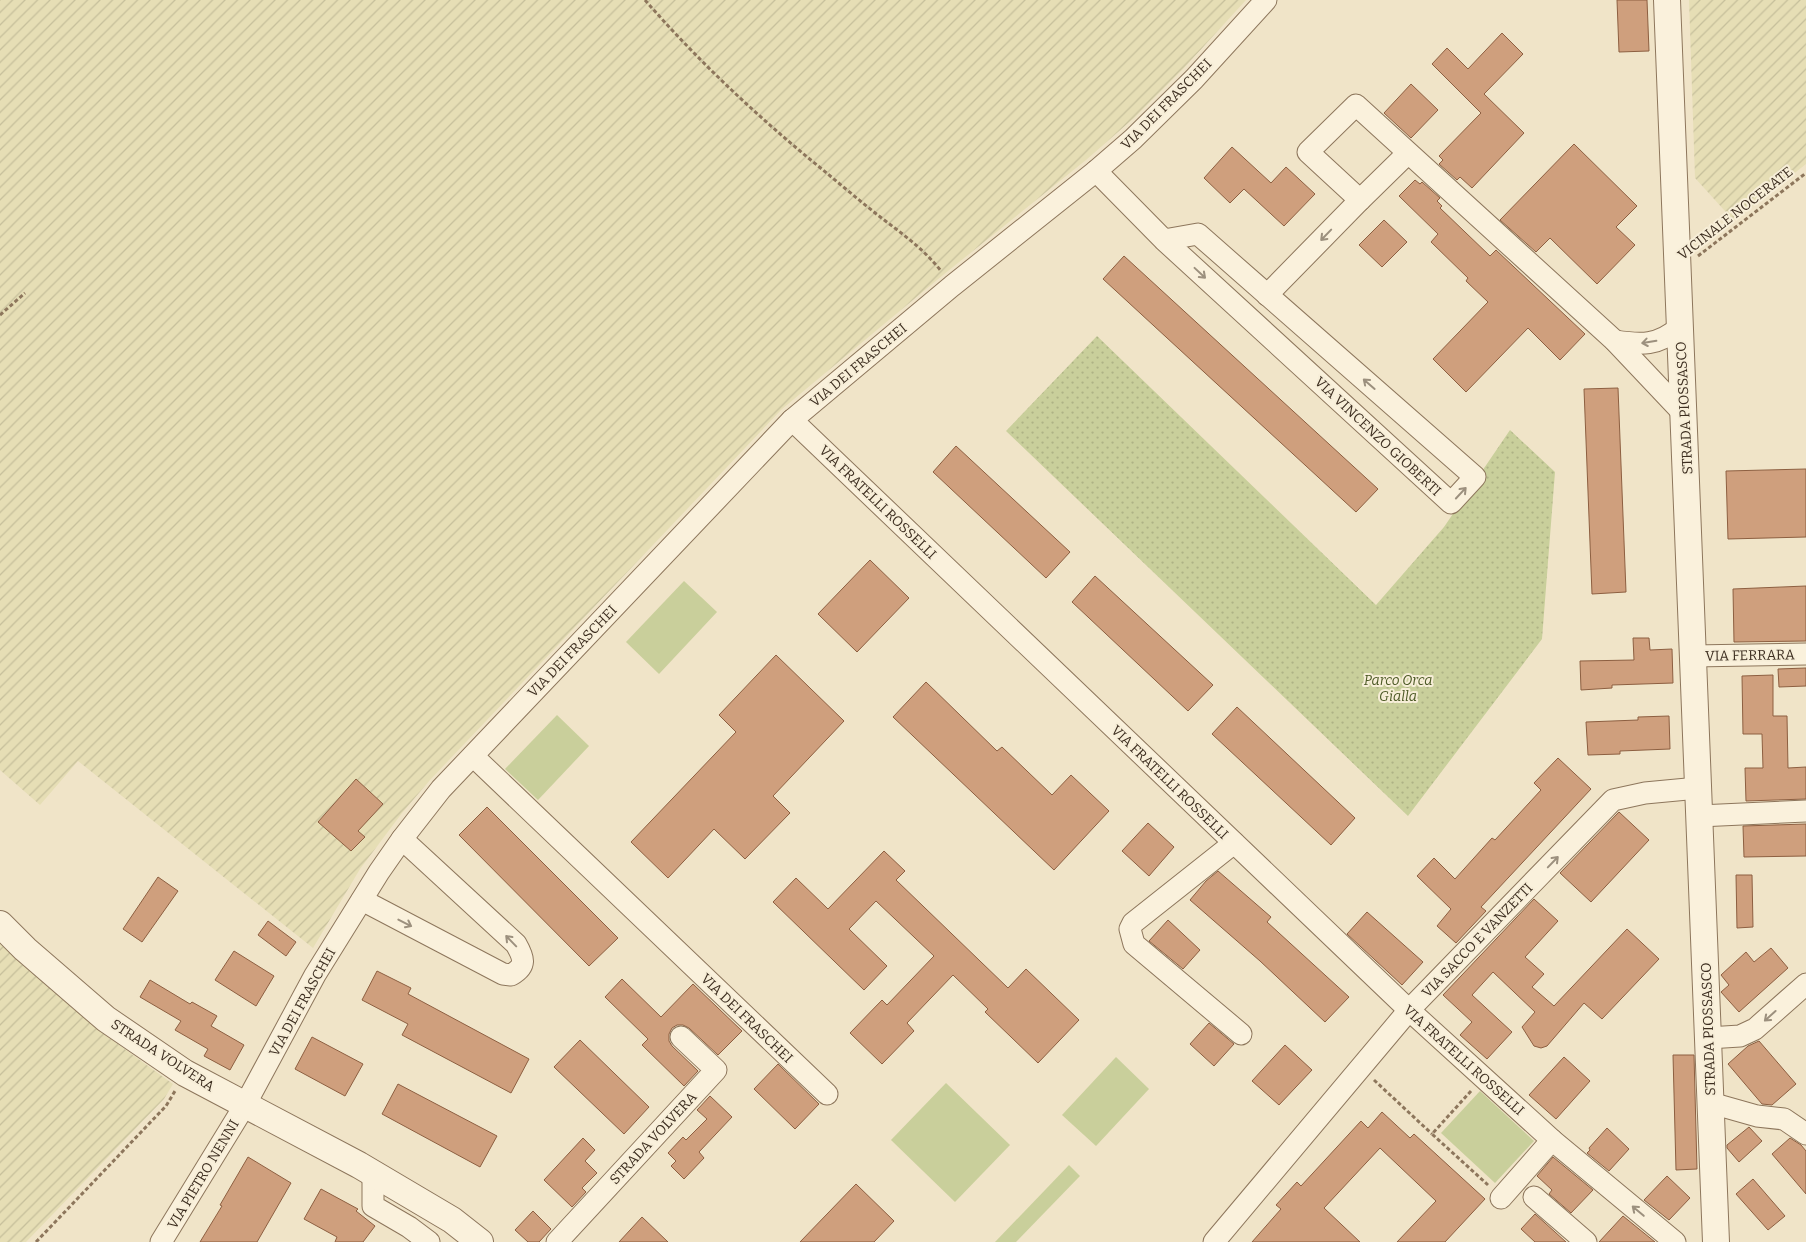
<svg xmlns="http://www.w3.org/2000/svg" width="1806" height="1242" viewBox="0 0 1806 1242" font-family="Bitter,serif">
<defs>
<pattern id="farmland-furrows" width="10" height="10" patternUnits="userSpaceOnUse" patternTransform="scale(1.25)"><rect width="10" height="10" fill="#e6deb5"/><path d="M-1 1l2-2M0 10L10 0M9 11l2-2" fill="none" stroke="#c6bf9b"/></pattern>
<pattern id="grass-dots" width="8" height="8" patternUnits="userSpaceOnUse" patternTransform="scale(1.25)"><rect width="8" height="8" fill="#c9cf9b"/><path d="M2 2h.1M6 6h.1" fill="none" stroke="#aeb285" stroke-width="1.8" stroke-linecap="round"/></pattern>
</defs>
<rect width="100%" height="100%" fill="#f0e4c8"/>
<!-- farmland -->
<g fill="url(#farmland-furrows)">
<polygon points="0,0 1246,0 1183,69 1134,118 1086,160 943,275 782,409 430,780 402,813 360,869 313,948 78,761 40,805 0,770"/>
<polygon points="1689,0 1806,0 1806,164 1734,221 1695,178"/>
<polygon points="0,943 16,959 97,1029 173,1084 164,1099 26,1242 0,1242"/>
</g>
<!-- grass -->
<polygon fill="url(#grass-dots)" points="1097,336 1376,605 1444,527 1510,430 1555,472 1542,639 1408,816 1006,431"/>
<!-- garden -->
<g fill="#c9cf9b">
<polygon points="684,581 717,612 659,674 626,642"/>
<polygon points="557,715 589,746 538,800 505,769"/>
<polygon points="1116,1057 1149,1089 1096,1146 1062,1115"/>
<polygon points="946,1083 1010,1145 955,1202 891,1140"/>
<polygon points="1480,1091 1534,1141 1495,1183 1441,1133"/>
<polygon points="1069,1165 1080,1176 1016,1242 995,1242"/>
</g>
<!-- building -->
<g fill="#cf9f7d" stroke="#8d5f41">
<polygon points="1617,0 1647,0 1649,51 1619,52"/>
<polygon points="1502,33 1523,54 1484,94 1524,133 1472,188 1460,177 1457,180 1439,164 1443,160 1439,156 1481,113 1432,64 1447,48 1468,69"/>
<polygon points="1411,84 1438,110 1411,138 1384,113"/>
<polygon points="1574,144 1637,206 1616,227 1635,245 1597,284 1550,238 1536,252 1500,220"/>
<polygon points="1232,147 1271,183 1286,167 1315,194 1284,226 1244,189 1230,203 1204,178"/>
<polygon points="1415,180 1420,184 1422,182 1440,198 1437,201 1442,206 1440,208 1490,256 1496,250 1585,334 1560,360 1528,328 1466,392 1433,359 1488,302 1466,281 1468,278 1431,242 1438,234 1399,196"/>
<polygon points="1384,220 1407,242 1382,267 1359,245"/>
<polygon points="1124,256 1378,489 1356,512 1103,279"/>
<polygon points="1618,388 1626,592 1592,594 1584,389"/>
<polygon points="956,446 1070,552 1046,578 933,472"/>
<polygon points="1806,469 1806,537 1728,539 1726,471"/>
<polygon points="870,560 909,598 857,652 818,614"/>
<polygon points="1095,576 1213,685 1188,711 1072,602"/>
<polygon points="1806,586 1806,641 1734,642 1733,589"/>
<polygon points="1633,638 1649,638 1650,650 1672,649 1673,683 1612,685 1612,688 1581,690 1580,661 1634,660"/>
<polygon points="776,655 844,721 773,796 790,813 745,859 714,829 668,878 631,842 736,732 719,715"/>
<polygon points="1806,668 1806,686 1779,687 1778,669"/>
<polygon points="1773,675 1773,716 1787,716 1788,768 1806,767 1806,799 1746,801 1745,768 1763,768 1762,734 1743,734 1742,676"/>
<polygon points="926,682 997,751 1002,747 1052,795 1071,775 1109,811 1054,870 893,717"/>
<polygon points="1237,707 1355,818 1331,845 1212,734"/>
<polygon points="1669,716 1670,749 1620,751 1620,754 1588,755 1586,722 1638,720 1638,717"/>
<polygon points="1558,758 1591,789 1481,907 1486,911 1456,943 1437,926 1451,909 1417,876 1434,858 1455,879 1492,838 1495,840 1541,790 1534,783"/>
<polygon points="356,779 383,804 358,831 365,837 351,851 318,822"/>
<polygon points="487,807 618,938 589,966 459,835"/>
<polygon points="1619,812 1649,840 1591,902 1560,873"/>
<polygon points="1148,823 1174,847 1149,876 1122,851"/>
<polygon points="1806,824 1806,856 1744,857 1743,826"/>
<polygon points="884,851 905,871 896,880 1008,988 1026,969 1079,1020 1038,1063 985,1012 988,1009 953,975 907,1023 914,1031 882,1064 850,1033 882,1000 887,1005 934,956 876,901 849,929 887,966 864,990 773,902 796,878 828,909"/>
<polygon points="1218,871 1271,917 1267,922 1349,997 1325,1022 1260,961 1190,900 1206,881"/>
<polygon points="1736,875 1752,875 1753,927 1737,928"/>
<polygon points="158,877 178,891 142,942 123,929"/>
<polygon points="1534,899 1558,921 1525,957 1544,974 1532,987 1554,1006 1627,929 1659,959 1602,1019 1584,1003 1547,1046 1541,1048 1534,1046 1522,1027 1535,1012 1493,972 1472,995 1512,1032 1487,1059 1460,1035 1472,1022 1443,995"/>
<polygon points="1367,912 1423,962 1402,985 1347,934"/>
<polygon points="1168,920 1200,950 1183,969 1149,941"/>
<polygon points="268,921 296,942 286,956 258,935"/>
<polygon points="1771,948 1788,968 1739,1012 1721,992 1729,985 1721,975 1746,952 1754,962"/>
<polygon points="234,951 274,976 256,1006 215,980"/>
<polygon points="377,971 411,988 408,994 529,1059 511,1093 402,1035 408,1024 362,1000"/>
<polygon points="622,979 661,1017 693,984 742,1031 718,1055 689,1028 683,1025 677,1025 672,1028 669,1034 669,1041 672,1046 698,1071 684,1086 642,1045 648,1039 605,997"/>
<polygon points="150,980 190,1004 192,1002 217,1016 211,1026 244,1045 230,1070 204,1056 208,1049 175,1030 181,1021 140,997"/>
<polygon points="1209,1023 1234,1044 1214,1066 1190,1044"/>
<polygon points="312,1037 363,1064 345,1096 295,1069"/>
<polygon points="580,1040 649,1107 624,1134 554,1067"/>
<polygon points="1759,1041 1796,1084 1772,1105 1762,1104 1728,1064 1748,1046"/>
<polygon points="1285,1045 1312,1070 1279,1105 1252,1081"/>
<polygon points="1673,1055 1694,1055 1697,1169 1676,1170"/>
<polygon points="1564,1057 1590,1081 1556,1119 1529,1095"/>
<polygon points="778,1064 819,1104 795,1129 754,1089"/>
<polygon points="398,1084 497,1136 480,1167 382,1114"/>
<polygon points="710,1096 732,1117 699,1152 704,1158 684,1179 671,1166 676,1161 668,1153 683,1137 686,1140 707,1119 697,1110"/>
<polygon points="1382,1112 1410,1138 1414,1134 1485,1199 1445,1242 1397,1242 1436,1201 1380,1148 1324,1208 1360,1242 1252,1242 1281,1209 1276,1205 1297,1182 1301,1186 1361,1121 1368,1128"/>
<polygon points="1749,1127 1762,1141 1739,1162 1727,1148 1727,1145"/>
<polygon points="1607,1128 1629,1149 1609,1171 1587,1153 1590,1150 1589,1148"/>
<polygon points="583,1138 595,1150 585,1161 597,1173 582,1188 586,1192 572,1207 544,1180"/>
<polygon points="1790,1138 1801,1145 1806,1151 1806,1194 1772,1154"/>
<polygon points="248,1157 291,1183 257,1242 200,1242 222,1206 220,1205"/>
<polygon points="1553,1157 1593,1190 1571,1213 1549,1194 1552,1190 1537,1176"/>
<polygon points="1667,1176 1690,1198 1669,1220 1644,1200"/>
<polygon points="1753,1179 1785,1216 1768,1230 1736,1194"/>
<polygon points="856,1184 894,1221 874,1242 800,1242"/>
<polygon points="321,1189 358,1209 356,1211 375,1226 363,1242 335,1242 337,1237 304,1219"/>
<polygon points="533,1211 551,1229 539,1242 528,1242 515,1230"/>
<polygon points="1535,1214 1555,1232 1566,1242 1535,1242 1521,1229"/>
<polygon points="1623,1216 1655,1242 1599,1242"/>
<polygon points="642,1217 668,1242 619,1242"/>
</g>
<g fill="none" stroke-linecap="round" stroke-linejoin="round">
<!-- minor casing -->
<g stroke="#8d765c" stroke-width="23">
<g id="minor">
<polyline points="1408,153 1360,200 1308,152 1356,105 1615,341 1684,414"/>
<polyline points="1096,171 1164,240 1451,503 1475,477 1198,234 1164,240"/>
<polyline points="1267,295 1360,200"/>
<path d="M1615,341c26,4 43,5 65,-14"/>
<polyline points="792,420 1409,1010 1552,1140 1675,1242"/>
<polyline points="1693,656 1806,654"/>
<polyline points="473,756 827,1094"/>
<polyline points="1699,816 1806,811"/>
<polyline points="1234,843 1133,923 1130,929 1134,944 1241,1034"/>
<path d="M362,900l141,74 8,1c16,-9 13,-17 5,-31l-114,-105"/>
<polyline points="1708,1038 1740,1036 1755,1029 1806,984"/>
<polyline points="1711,1103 1757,1116 1784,1119 1806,1134"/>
<polyline points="373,1173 373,1206 409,1227 429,1242"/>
<polyline points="1534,1197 1586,1242"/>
<polyline points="1501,1198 1552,1140"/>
<polyline points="161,1242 245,1105 315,975 379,872 402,839 441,789 792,420 952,286 1096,171 1133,139 1194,79 1266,0"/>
<polyline points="557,1242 716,1070 681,1037"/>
<polyline points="1214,1242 1409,1010 1613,800 1645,793 1698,788"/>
</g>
</g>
<!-- tertiary casing -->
<g stroke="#8d765c" stroke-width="28">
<g id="tertiary">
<polyline points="1667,0 1716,1242"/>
<polyline points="0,924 25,949 106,1019 185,1073 359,1165 452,1220 480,1242"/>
</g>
</g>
<!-- path -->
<g stroke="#8d765c" stroke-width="3" stroke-dasharray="4 2.5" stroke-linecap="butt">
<path d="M645,0c54,62 114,118 178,170 18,15 37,31 56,46 22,17 44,32 62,55"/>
<polyline points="1698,256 1806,173"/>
<polyline points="0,315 25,293"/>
<polyline points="1374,1080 1432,1134"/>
<polyline points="1471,1091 1432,1134 1488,1185"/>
<polyline points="36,1242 166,1106 175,1091"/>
</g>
<!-- minor -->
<use href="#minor" stroke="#faf1dc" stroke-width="21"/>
<!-- tertiary -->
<use href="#tertiary" stroke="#faf1dc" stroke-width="26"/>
</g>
<!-- one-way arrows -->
<defs><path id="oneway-shaft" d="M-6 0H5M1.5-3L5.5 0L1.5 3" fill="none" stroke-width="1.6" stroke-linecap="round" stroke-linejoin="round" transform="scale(1.25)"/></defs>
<g stroke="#9c907e">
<use href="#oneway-shaft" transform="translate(1326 235) rotate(134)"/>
<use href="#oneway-shaft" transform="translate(1200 273) rotate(43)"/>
<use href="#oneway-shaft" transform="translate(1649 342) rotate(171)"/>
<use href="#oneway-shaft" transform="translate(1369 384) rotate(-139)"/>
<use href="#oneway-shaft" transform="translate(1461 493) rotate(-47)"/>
<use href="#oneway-shaft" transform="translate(1553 862) rotate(-46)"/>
<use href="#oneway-shaft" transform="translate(405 923) rotate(27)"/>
<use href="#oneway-shaft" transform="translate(511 941) rotate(-134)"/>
<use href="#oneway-shaft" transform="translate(1770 1016) rotate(138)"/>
<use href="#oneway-shaft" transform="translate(1638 1211) rotate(-140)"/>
</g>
<g text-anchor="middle" stroke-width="4" stroke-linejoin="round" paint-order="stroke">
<!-- street labels -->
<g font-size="14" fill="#3d2e20" stroke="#f7eed8">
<text transform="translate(1166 104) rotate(-45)" y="5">VIA DEI FRASCHEI</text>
<text transform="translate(1735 213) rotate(-38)" y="5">VICINALE NOCERATE</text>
<text transform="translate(858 365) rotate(-40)" y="5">VIA DEI FRASCHEI</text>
<text transform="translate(1684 408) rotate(-93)" y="5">STRADA PIOSSASCO</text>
<text transform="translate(1378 436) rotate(43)" y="5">VIA VINCENZO GIOBERTI</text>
<text transform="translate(878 502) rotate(44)" y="5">VIA FRATELLI ROSSELLI</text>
<text transform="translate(572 651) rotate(-46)" y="5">VIA DEI FRASCHEI</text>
<text transform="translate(1750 655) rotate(-1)" y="5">VIA FERRARA</text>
<text transform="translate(1170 782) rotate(44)" y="5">VIA FRATELLI ROSSELLI</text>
<text transform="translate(1477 940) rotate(-46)" y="5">VIA SACCO E VANZETTI</text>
<text transform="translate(302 1002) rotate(-61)" y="5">VIA DEI FRASCHEI</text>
<text transform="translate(747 1018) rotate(44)" y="5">VIA DEI FRASCHEI</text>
<text transform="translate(1708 1029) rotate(-92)" y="5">STRADA PIOSSASCO</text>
<text transform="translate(163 1055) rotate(33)" y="5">STRADA VOLVERA</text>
<text transform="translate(1464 1060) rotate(42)" y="5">VIA FRATELLI ROSSELLI</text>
<text transform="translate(653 1138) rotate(-47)" y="5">STRADA VOLVERA</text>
<text transform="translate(203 1174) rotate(-59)" y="5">VIA PIETRO NENNI</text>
</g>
<!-- park labels -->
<g font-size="14" font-style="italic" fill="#4d5a26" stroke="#f7eed8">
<text x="1398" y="685">Parco Orca<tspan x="1398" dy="16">Gialla</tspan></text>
</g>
</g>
</svg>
